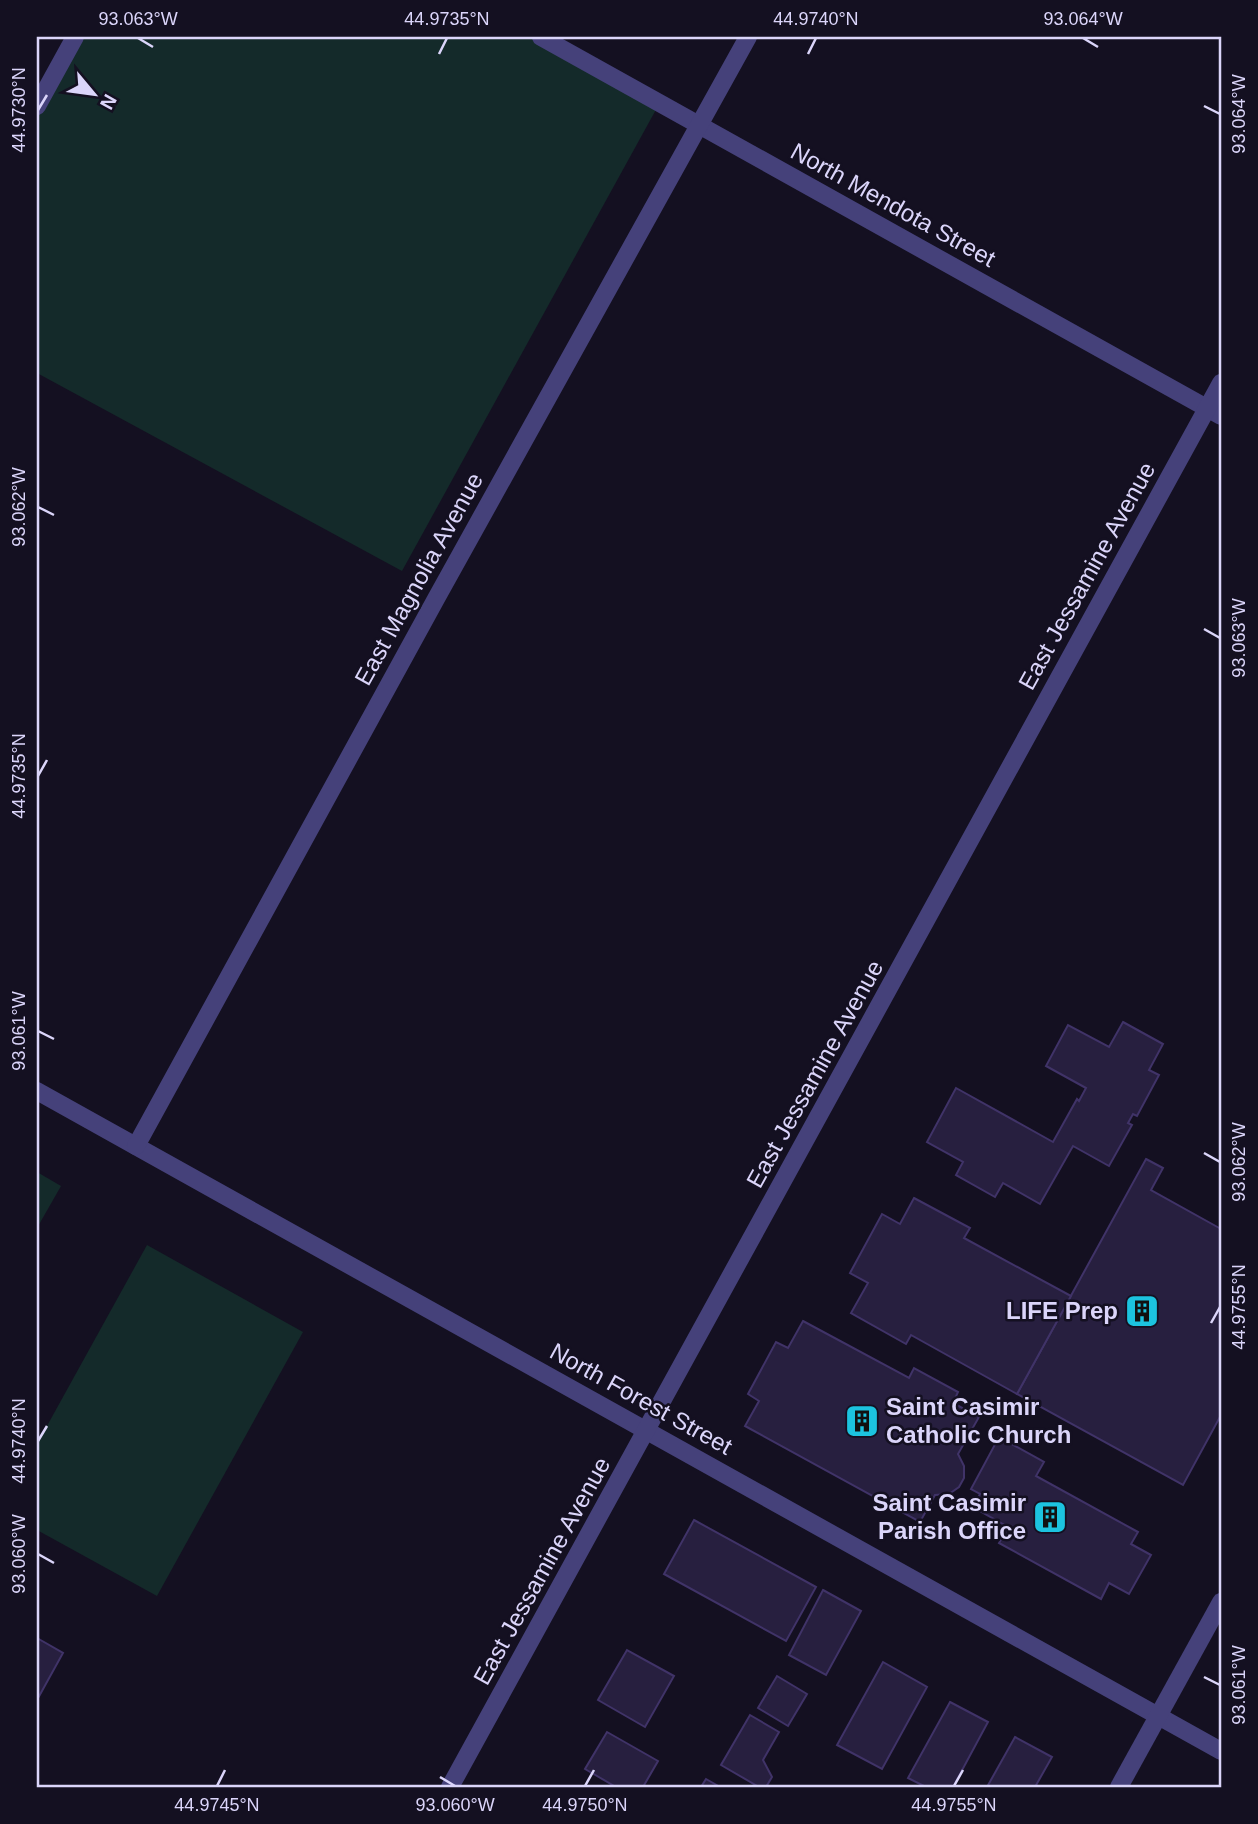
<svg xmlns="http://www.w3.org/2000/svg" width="1258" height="1824" viewBox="0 0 1258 1824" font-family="Arial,sans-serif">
<rect width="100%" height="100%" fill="#141021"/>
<!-- green -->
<g fill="#142a2a">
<polygon points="75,37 535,37 658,106 402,571 37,373 37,106"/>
<polygon points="37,1172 61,1186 37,1228"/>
<polygon points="147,1245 303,1332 157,1596 37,1530 37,1444"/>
</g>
<!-- building -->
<g fill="#271f3f" stroke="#403368" stroke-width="2">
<polygon points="1123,1022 1163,1044 1149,1070 1159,1075 1137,1116 1133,1114 1128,1123 1132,1125 1109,1166 1073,1146 1040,1204 1003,1183 995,1197 956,1175 963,1162 927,1142 956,1088 1053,1142 1077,1099 1079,1101 1086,1088 1046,1066 1068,1025 1109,1047"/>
<polygon points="1146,1159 1163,1168 1151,1190 1221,1229 1221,1415 1183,1485 1017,1394"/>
<polygon points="914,1198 970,1228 964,1238 1071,1296 1017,1394 911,1335 906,1344 851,1313 868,1283 850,1273 882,1214 900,1224"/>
<polygon points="803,1321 909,1378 914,1368 958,1392 953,1403 979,1417 958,1454 964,1466 964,1478 959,1487 949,1494 935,1495 920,1522 745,1426 759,1401 748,1394 776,1342 788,1348"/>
<polygon points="999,1437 1044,1462 1036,1476 1138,1532 1131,1544 1151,1555 1129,1594 1109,1583 1101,1599 999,1543 1008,1527 973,1507 980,1494 971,1489"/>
<polygon points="694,1520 816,1587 786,1641 664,1574"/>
<polygon points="823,1590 861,1611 826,1675 789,1655"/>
<polygon points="37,1638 63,1653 37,1700"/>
<polygon points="627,1650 674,1676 645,1727 598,1700"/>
<polygon points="883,1662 927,1687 882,1769 837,1745"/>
<polygon points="777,1676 807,1694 788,1726 758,1708"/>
<polygon points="950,1702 988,1722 953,1787 926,1787 908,1778"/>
<polygon points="750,1715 779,1732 763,1760 772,1777 766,1787 759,1787 721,1765"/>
<polygon points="607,1732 658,1761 643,1787 616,1787 585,1769"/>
<polygon points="1015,1737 1052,1757 1035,1787 987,1787"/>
<polygon points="706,1779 720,1787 701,1787"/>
</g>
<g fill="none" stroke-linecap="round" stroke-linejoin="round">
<!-- minor -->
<g stroke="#45417a" stroke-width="18">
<polyline points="541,37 1221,416"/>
<polyline points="37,106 75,37"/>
<polyline points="37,1091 1221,1751"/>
<polyline points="136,1146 437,597 748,37"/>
<polyline points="450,1787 1221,383"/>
<polyline points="1119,1787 1221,1602"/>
</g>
</g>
<!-- ticks -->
<path fill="none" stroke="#dbd5fa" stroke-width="2.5" d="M138,38l15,9M1083,38l15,9M439,54l8,-16M808,54l8,-16M1204,106l16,8M38,110l9,-15M38,507l16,8M1204,629l16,9M38,776l9,-16M38,1031l16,8M1204,1153l16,9M1211,1323l9,-16M38,1441l9,-15M38,1554l16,9M1204,1677l16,8M440,1777l15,9M217,1786l8,-16M585,1786l9,-16M954,1786l9,-16"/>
<!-- icons -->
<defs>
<g id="building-square" transform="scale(1.75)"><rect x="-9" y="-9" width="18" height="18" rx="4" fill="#1cc3df" stroke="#141021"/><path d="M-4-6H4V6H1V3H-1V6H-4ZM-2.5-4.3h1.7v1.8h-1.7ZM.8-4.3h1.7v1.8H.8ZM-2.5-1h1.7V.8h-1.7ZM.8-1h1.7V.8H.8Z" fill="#111"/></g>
</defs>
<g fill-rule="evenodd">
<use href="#building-square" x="1142" y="1311"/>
<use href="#building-square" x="862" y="1421"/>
<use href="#building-square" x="1050" y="1517"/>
</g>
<g text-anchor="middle" stroke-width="5" stroke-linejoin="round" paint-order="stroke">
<!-- street labels -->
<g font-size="24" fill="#dbd5fa" stroke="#141021">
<text transform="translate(893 205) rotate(29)" y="8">North Mendota Street</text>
<text transform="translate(1087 576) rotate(-61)" y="8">East Jessamine Avenue</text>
<text transform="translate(419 579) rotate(-61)" y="8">East Magnolia Avenue</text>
<text transform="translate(815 1074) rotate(-61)" y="8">East Jessamine Avenue</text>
<text transform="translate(641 1399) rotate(29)" y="8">North Forest Street</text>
<text transform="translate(542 1571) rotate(-61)" y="8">East Jessamine Avenue</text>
</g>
<!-- poi labels -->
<g font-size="24" font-weight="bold" fill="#dbd5fa" stroke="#141021" text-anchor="end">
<text x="1118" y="1319">LIFE Prep</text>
<text x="886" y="1415" text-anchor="start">Saint Casimir<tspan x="886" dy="28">Catholic Church</tspan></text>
<text x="1026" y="1511">Saint Casimir<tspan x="1026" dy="28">Parish Office</tspan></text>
</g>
</g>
<!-- border -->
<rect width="1258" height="1824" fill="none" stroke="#141021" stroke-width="77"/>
<!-- north arrow -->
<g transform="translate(94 94) rotate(119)" stroke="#141021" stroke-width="5" paint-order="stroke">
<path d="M0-5L12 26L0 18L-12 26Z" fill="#dbd5fa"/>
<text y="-10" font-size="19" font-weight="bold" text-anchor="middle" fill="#dbd5fa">N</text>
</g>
<rect x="38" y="38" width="1182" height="1748" fill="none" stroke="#dbd5fa" stroke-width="2.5"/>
<g font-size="18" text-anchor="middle" fill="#dbd5fa">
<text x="138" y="25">93.063°W</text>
<text x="447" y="25">44.9735°N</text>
<text x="816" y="25">44.9740°N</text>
<text x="1083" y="25">93.064°W</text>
<text transform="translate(19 110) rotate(-90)" y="6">44.9730°N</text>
<text transform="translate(1239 114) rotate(-90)" y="6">93.064°W</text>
<text transform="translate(19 507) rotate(-90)" y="6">93.062°W</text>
<text transform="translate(1239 638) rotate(-90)" y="6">93.063°W</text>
<text transform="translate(19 776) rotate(-90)" y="6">44.9735°N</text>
<text transform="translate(19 1031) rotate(-90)" y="6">93.061°W</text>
<text transform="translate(1239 1162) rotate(-90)" y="6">93.062°W</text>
<text transform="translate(1239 1307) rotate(-90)" y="6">44.9755°N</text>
<text transform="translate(19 1441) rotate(-90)" y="6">44.9740°N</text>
<text transform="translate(19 1554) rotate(-90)" y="6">93.060°W</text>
<text transform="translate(1239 1685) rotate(-90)" y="6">93.061°W</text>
<text x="217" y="1811">44.9745°N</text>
<text x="455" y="1811">93.060°W</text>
<text x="585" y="1811">44.9750°N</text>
<text x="954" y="1811">44.9755°N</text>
</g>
</svg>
